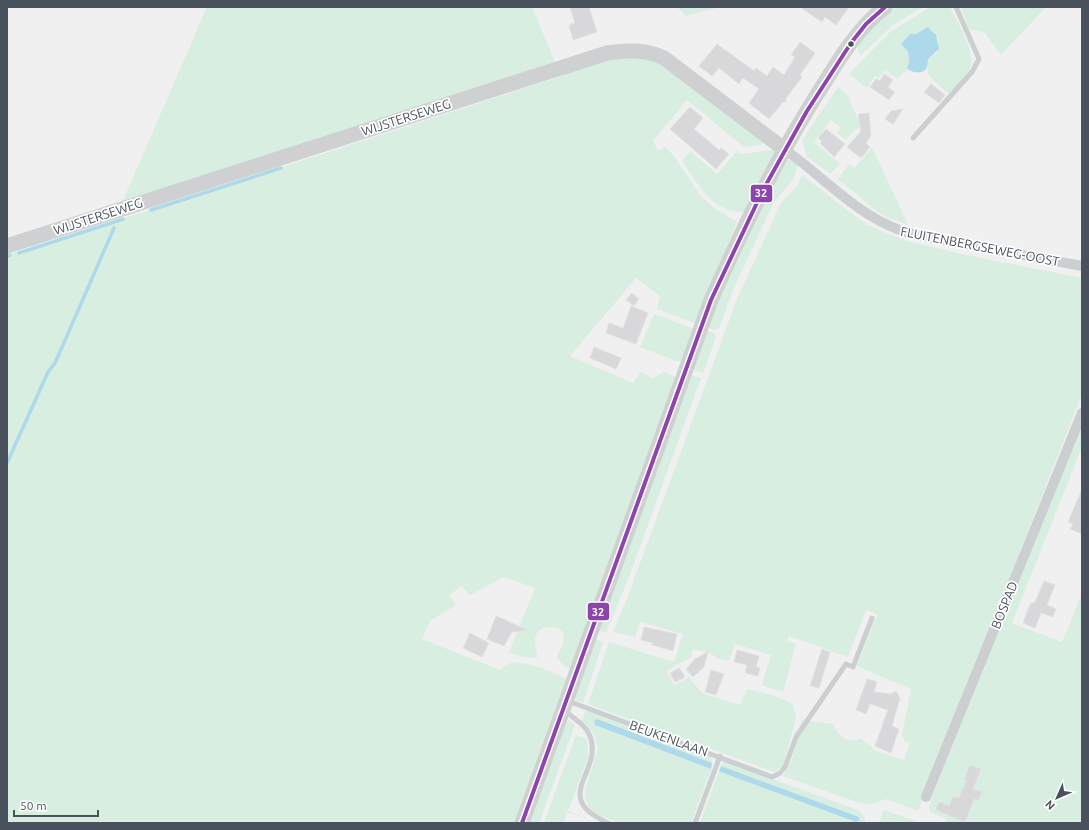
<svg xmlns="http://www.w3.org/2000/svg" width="1089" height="830" viewBox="0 0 1089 830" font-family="Ubuntu,sans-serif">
<rect width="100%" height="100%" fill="#f1f0f0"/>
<!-- green -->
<g fill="#d7eee1">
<polygon points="207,7 532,7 555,62 121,205"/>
<polygon points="677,7 720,7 686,16"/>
<polygon points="894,7 923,7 893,25 860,56 857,44 882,15"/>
<path d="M930,7h20c7,16 28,47 19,64 -4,9 -14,16 -20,23l-20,-18c-3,-11 -3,-18 8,-23l1,-14 -7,-10 -15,5h-6l-9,10c9,8 10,14 6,24l2,3 -5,1 -6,7 -13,-9 -7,8 -3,-2 -8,12 -18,-14 41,-42z"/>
<polygon points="961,7 1046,7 1001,55 984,32 969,29"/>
<path d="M622,55l38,7 106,80 -6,3 -16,2 -57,-47 -34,41 5,10 7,-4 8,8 28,41 13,12 23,14 -18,43 -20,57 -5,1 -37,-14 3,-13 -24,-18 -66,78 63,27 7,-11 13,6 11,-6 13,6 -107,290 -5,-1 -8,-9c0,-10 9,-8 6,-26 -10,-9 -29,-6 -28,10 0,6 3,10 2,16l-15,-1 -13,-5 26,-64 -31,-11 -34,18 -8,-9 -13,9 7,10 -26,16 -8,18 78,31c2,-2 5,-5 8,-6 14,-6 44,8 58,14l-52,145h-507v-568l137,-43 418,-136 -2,-3z"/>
<polygon points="838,87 848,96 861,127 855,130 846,140 837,133 841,127 831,120 814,142 840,164 830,174 807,156 802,140"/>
<polygon points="872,147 908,225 882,215 838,179 849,164 855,168"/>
<path d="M772,150h2l1,4 -29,58c-32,3 -48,-28 -64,-51l8,-10 27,23 20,-23 4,3z"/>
<polygon points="787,160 791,160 798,164 793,180 774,202 736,283 719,328 714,330 707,327 728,272"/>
<path d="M802,175l62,48 24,11 23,8 51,12 120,24v116l-164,417 -32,-12 -14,5 -12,-1 -77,-27 8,-14 11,-42 31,4c5,12 12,18 25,16l3,-2 15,13 28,9 6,-18h-5l-3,-7 9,-46 -54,-23 20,-52 -11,-4 -18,47 -59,-21 -2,5 9,3 -13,48 -21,-7 9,-30 -36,-11 -6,17 -10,-2 -9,-6 -17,-4 -2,8 -24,14 7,15 15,-9 13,16 38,12 7,-16c16,4 32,6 46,16l3,12 -13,49 -9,6 -186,-68 21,-62 65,20 9,-28 -43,-12 -5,15 -22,-5 15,-36 109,-297 44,-96 16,-17z"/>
<polygon points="654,314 692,328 695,332 684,361 676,361 640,347"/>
<polygon points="706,330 714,333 716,337 703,373 695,370 692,365"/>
<polygon points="692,375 701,378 632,569 606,633 598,630 688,378"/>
<polygon points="1082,420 1082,447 1012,623 1062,642 1082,594 1082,823 945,823 946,819 930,812 929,808 932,797"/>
<polygon points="595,639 603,642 583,703 573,699"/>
<polygon points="586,710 711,757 712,763 597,719 594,721 595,725 711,769 691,823 620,823 599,815 591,810 586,801 585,791 598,748 594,734 582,720"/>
<polygon points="569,721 575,725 539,823 528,823 564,723"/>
<polygon points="576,735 587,739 588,757 568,811 598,823 567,812 563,823 544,823"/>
<polygon points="724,761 860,811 865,817 865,823 700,823 719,771 856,822 861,819 859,817 721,766"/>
<polygon points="884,810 921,823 879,823"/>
</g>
<!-- water -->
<g fill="#add9ea">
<path d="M928,27l8,8 3,14 -10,9c-2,3 -1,6 -2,9 -3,8 -16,6 -20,1 4,-10 3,-16 -6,-24l9,-10h6z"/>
<polygon points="597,719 712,763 711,769 595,725 594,721"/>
<polygon points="721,766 859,817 860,820 856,822 721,772 719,771"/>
</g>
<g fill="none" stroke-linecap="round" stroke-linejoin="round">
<!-- stream -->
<g stroke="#add9ea" stroke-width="3.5">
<polyline points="151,210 281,168"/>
<polyline points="19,253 123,219"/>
<polyline points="7,256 10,255"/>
<polyline points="7,463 48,372 55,363 63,345 114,228"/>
</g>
</g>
<!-- building -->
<g fill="#d8d8db" stroke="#e2e2e3">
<polygon points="570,7 589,7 597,32 573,40 569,25 575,23"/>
<polygon points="800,7 849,7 836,25 825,17 822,22"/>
<polygon points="800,42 815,53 800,75 802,77 786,98 786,102 783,102 769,119 749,103 759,89 743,78 739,84 719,68 712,76 699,66 717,44 754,71 756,68 767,76 773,67 784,75 795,57 791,55"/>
<polygon points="884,74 893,80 888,87 895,92 889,100 870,87 876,79 880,81"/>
<polygon points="931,84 945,95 939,103 924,92"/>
<polygon points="690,107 703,118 694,129 719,150 721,148 729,154 716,169 670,129"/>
<polygon points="903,109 893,124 885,119 891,111"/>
<polygon points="869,113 871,136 866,143 870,147 861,158 847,147 861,131 858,114"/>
<polygon points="826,129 845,144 834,157 820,143 822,141 818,138"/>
<polygon points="632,293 639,299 634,306 626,300"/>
<polygon points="631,306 648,313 636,344 606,333 609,323 623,328"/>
<polygon points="594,347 621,358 616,369 590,358"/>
<polygon points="1082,489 1082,534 1070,529 1073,524 1068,522"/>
<polygon points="1044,581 1055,585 1047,605 1056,609 1053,617 1041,613 1035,628 1023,623 1030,604 1035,602"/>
<polygon points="496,616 508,621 527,630 512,632 504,646 487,639"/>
<polygon points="644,627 677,634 673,651 652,645 653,643 641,640"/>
<polygon points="470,633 489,643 482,657 463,648"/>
<polygon points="822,649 830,652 819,688 810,686"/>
<polygon points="737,650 759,656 756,667 760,668 758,676 745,673 747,665 734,662"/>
<polygon points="708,652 704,667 693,677 686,669 695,659"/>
<polygon points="679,668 685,677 675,682 670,673"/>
<polygon points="711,670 724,674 716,695 705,692"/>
<polygon points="867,679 877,682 874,692 891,694 896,691 900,698 892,726 899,729 891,753 875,746 888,710 870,704 866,714 856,710"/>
<polygon points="970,765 981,769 973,789 982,792 978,801 974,799 965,822 936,810 939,802 949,806 953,796 959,798 966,781 964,780"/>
</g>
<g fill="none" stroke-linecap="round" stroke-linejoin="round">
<!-- lane -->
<g stroke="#cccfd1" stroke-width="5">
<polyline points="913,138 972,72 979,59 956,7"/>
<polyline points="568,701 772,777 780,773 785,767 796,737 846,664 853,667 872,618"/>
<path d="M564,710c9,8 22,15 26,26 14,36 -41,61 18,87"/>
<polyline points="695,823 720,756"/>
</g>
<!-- street -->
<g stroke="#cccfd1" stroke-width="10">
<path d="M784,149c43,30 79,74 132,86l166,31"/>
<polyline points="926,797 1082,413"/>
</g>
<!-- secondary -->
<g stroke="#ced0d2" stroke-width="15">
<path d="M7,246l600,-193c19,-3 38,-4 57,5l120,91"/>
<path d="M522,823l189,-523c33,-74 68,-147 112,-215 18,-29 35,-57 62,-78"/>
</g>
<!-- bus-1 casing -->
<g stroke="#fff" stroke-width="7">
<polyline id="bus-1" points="522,823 711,300 763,190 807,111 851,43 866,24 885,7"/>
</g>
<!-- bus-1 -->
<use href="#bus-1" stroke="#8e44ad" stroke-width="4"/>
</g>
<!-- markers -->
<circle fill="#48515c" stroke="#fff" stroke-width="1.5" cx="851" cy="44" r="3.5"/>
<g text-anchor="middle" stroke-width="3.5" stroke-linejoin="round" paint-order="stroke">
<!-- street labels -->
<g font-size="13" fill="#48515c" stroke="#fff">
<text transform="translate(406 117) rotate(-18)" y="5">WIJSTERSEWEG</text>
<text transform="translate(98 216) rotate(-18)" y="5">WIJSTERSEWEG</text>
<text transform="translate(980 246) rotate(11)" y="5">FLUITENBERGSEWEG-OOST</text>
<text transform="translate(1004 605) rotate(-68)" y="5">BOSPAD</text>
<text transform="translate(669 738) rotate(20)" y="5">BEUKENLAAN</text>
</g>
</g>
<g stroke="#fff" stroke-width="1.5">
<rect x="750" y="184" width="23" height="19" rx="4" fill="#8e44ad"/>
<rect x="587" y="602" width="23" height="19" rx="4" fill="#8e44ad"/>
</g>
<g font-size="11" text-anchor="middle" font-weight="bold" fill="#fff">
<text x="761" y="197">32</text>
<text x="598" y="616">32</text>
</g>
<!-- border -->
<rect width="1089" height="830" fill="none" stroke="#48515c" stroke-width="16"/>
<!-- north arrow -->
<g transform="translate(1057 798) rotate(225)" stroke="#ffffff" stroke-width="3" paint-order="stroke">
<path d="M0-3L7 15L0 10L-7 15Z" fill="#48515c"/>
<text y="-6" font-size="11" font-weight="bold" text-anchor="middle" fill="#48515c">N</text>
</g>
<!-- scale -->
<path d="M14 810v6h84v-6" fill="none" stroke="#48515c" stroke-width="2"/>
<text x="20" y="810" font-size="12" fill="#48515c" stroke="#ffffff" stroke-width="3" paint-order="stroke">50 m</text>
</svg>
